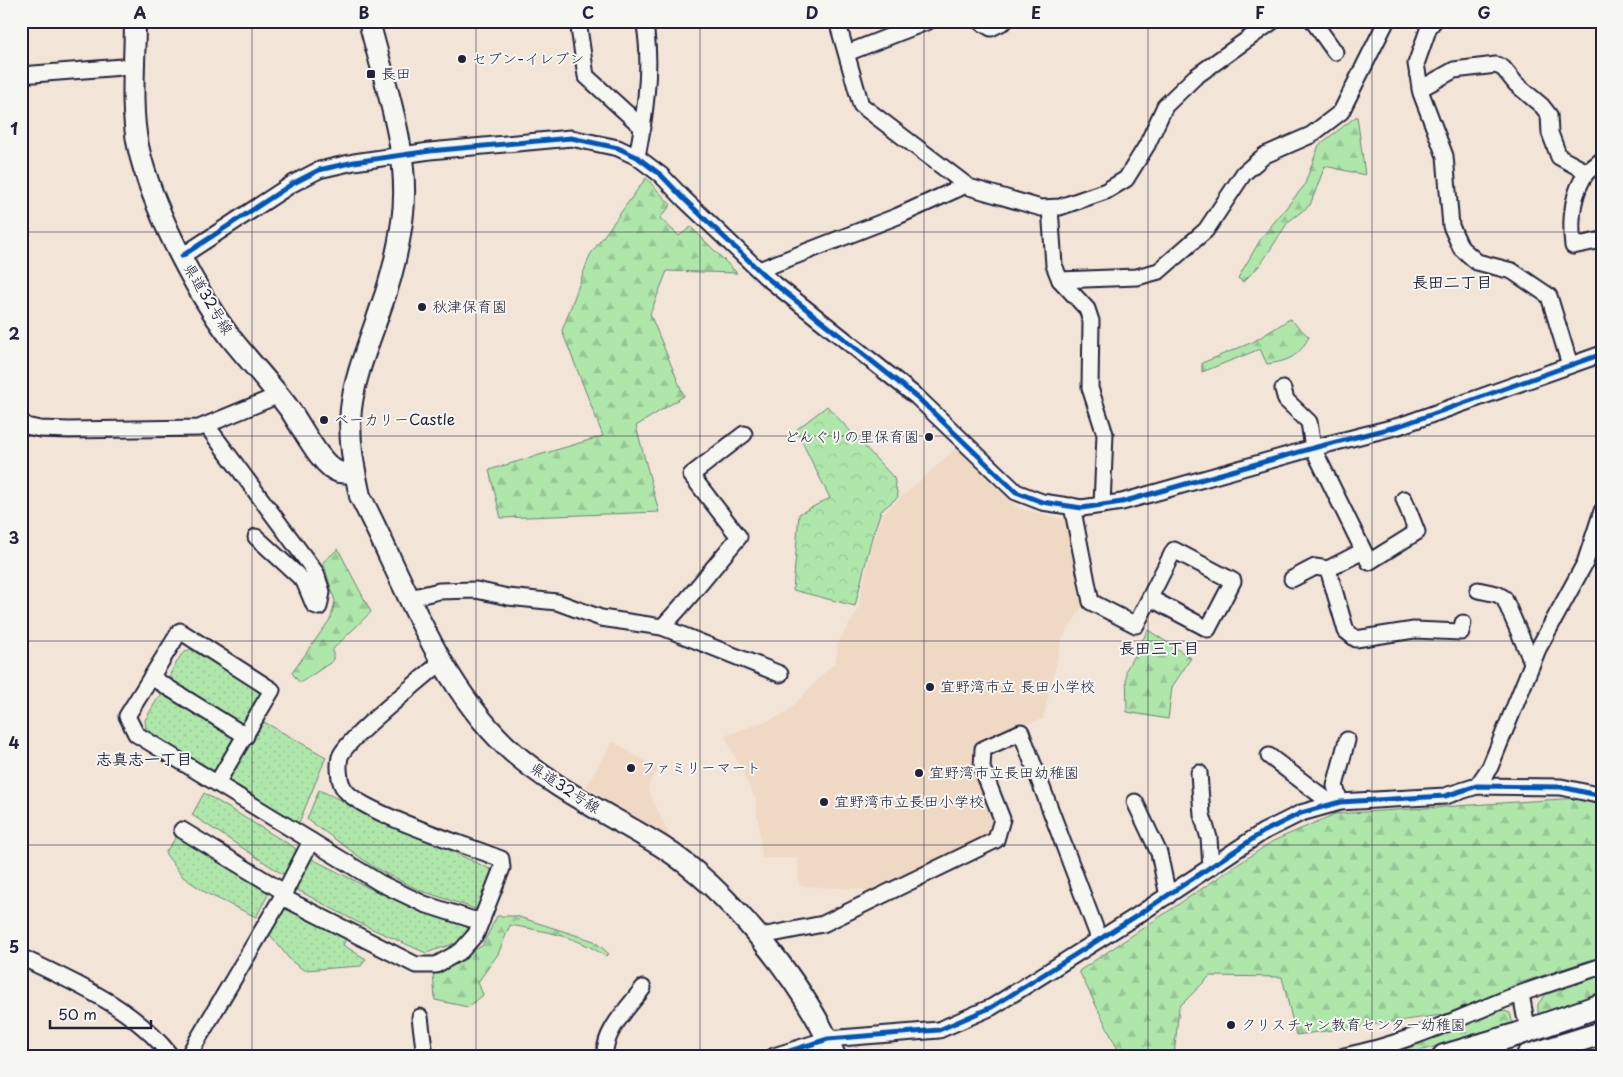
<svg xmlns="http://www.w3.org/2000/svg" width="1623" height="1077" viewBox="0 0 1623 1077" font-family="'Playpen Sans','Klee One',sans-serif">
<defs>
<pattern id="grass-dots" width="8" height="8" patternUnits="userSpaceOnUse" patternTransform="scale(1.25)"><rect width="8" height="8" fill="#afe7ab"/><path d="M2 2h.1M6 6h.1" fill="none" stroke="#96c694" stroke-width="1.8" stroke-linecap="round"/></pattern>
<pattern id="forest-firs" width="22" height="20" patternUnits="userSpaceOnUse" patternTransform="scale(1.25)"><rect width="22" height="20" fill="#afe7ab"/><path d="M5 1l3.5 6h-7zM16 11l3.5 6h-7z" fill="#96c694"/></pattern>
<pattern id="park-crowns" width="20" height="18" patternUnits="userSpaceOnUse" patternTransform="scale(1.25)"><rect width="20" height="18" fill="#afe7ab"/><path d="M2 6a3 3 0 1 1 6 0M12 15a3 3 0 1 1 6 0" fill="none" stroke="#96c694"/></pattern>
</defs>
<rect width="100%" height="100%" fill="#f2e4d7"/>
<filter id="ink" filterUnits="userSpaceOnUse"><feTurbulence type="fractalNoise" baseFrequency=".02" numOctaves="2"/><feDisplacementMap in="SourceGraphic" scale="10" xChannelSelector="R" yChannelSelector="G"/><feConvolveMatrix kernelMatrix="1 2 1 2 8 2 1 2 1" color-interpolation-filters="sRGB"/></filter>
<g filter="url(#ink)">
<!-- built -->
<g fill="#efd8c4">
<polygon points="956,448 1018,508 1065,520 1084,603 1062,639 1043,719 979,738 972,766 994,826 990,839 873,897 863,889 799,886 798,858 762,858 756,800 725,736 785,714 836,661 838,643 858,610 873,540 884,513"/>
<polygon points="613,742 658,769 648,785 648,790 669,835 665,836 586,786"/>
</g>
<!-- grass -->
<g fill="url(#grass-dots)" stroke="#688473">
<polygon points="190,649 261,692 262,699 248,724 240,725 174,684 170,674 181,655"/>
<polygon points="163,695 232,736 235,745 221,769 210,771 146,730 145,720 158,698"/>
<polygon points="264,722 326,757 298,825 227,781"/>
<polygon points="319,790 490,869 494,875 480,907 476,909 419,890 375,868 307,819"/>
<polygon points="204,793 295,848 296,852 284,875 192,815"/>
<polygon points="179,833 270,891 256,917 208,894 183,877 165,853"/>
<polygon points="312,859 373,890 436,913 468,927 462,941 426,953 357,922 294,888"/>
<polygon points="282,906 347,937 343,945 366,959 361,966 304,970 291,961 268,932"/>
</g>
<!-- forest -->
<g fill="url(#forest-firs)" stroke="#688473">
<polygon points="1357,116 1365,175 1325,166 1310,205 1288,222 1261,264 1243,282 1238,278 1262,237 1304,186 1319,145"/>
<polygon points="646,178 671,205 660,218 679,236 691,227 737,273 667,271 650,314 684,396 636,426 659,512 501,518 489,470 603,436 562,331 590,255"/>
<path d="M1290,319l19,18c-11,20 -20,24 -42,27l-7,-15 -58,23v-9l51,-21z"/>
<polygon points="338,549 371,612 333,649 333,661 300,683 292,673 331,618 335,601 323,562"/>
<polygon points="1148,630 1191,658 1172,687 1168,719 1127,712 1126,670"/>
<polygon points="1577,798 1602,806 1602,956 1517,984 1449,1014 1296,1035 1282,977 1210,976 1179,1007 1174,1056 1121,1056 1079,971 1273,841 1335,814"/>
<path d="M497,916h19l78,25 15,13 -4,2c-28,-20 -61,-25 -95,-31l-12,29 -20,28 5,13 -15,12 -33,-7 -2,-28 49,-26z"/>
<polygon points="1602,975 1602,993 1538,1014 1538,1004 1545,995"/>
<polygon points="1501,1010 1510,1013 1513,1024 1402,1056 1370,1056 1439,1037"/>
</g>
<!-- park -->
<polygon fill="url(#park-crowns)" stroke="#688473" points="827,406 894,478 898,497 881,511 872,537 855,606 793,590 799,514 830,498 796,430"/>
<g fill="none" stroke-linecap="round" stroke-linejoin="round">
<!-- minor casing -->
<g stroke="#22223b" stroke-width="19">
<g id="minor">
<polyline points="578,21 586,76 643,128"/>
<polyline points="837,21 861,105 969,187 1041,208 1060,207 1106,191 1126,179 1147,145 1165,106 1195,77 1273,21"/>
<polyline points="979,21 991,28 1005,21"/>
<polyline points="1313,21 1335,52"/>
<polyline points="1434,21 1429,27 1416,64 1421,93 1445,156 1451,226 1461,248 1477,262 1512,271 1549,296 1570,365"/>
<polyline points="847,53 929,21"/>
<polyline points="21,75 135,66"/>
<polyline points="1420,89 1454,70 1496,65 1503,68 1516,84 1542,106 1549,115 1550,133 1559,157 1587,172 1602,160"/>
<path d="M637,157c8,-41 16,-95 7,-136"/>
<path d="M1587,172c-15,21 -17,49 -14,74l29,-6"/>
<polyline points="1050,208 1054,265 1060,280 1087,309 1091,321 1090,388 1105,434 1102,505"/>
<polyline points="182,256 292,184 319,170 354,162 430,151 571,138 618,148 637,157 661,175 684,199 766,277 917,397 1016,492 1042,502 1082,508 1122,502 1313,448 1399,426 1602,354"/>
<polyline points="759,270 898,216 966,185"/>
<polyline points="1060,280 1137,277 1159,271 1206,230 1244,173 1265,155 1311,135 1341,112 1385,24 1381,21"/>
<polyline points="1283,389 1286,400 1309,422 1313,448 1369,562 1417,532 1404,499"/>
<polyline points="21,421 26,426 40,429 69,430 199,428 279,395"/>
<polyline points="207,426 316,573 322,592 319,607 314,605 304,581 256,537"/>
<polyline points="1072,506 1091,602 1136,625 1174,550 1233,581 1208,629 1150,598"/>
<polyline points="1328,569 1346,631 1356,639 1414,630 1461,632 1463,623"/>
<polyline points="1292,579 1315,567 1328,569 1363,551"/>
<polyline points="1478,590 1497,594 1504,598 1532,662"/>
<polyline points="410,598 439,591 476,590 508,597 557,602 601,618 662,627 780,674"/>
<path d="M662,627c28,-28 51,-60 77,-90l-48,-62 53,-41"/>
<polyline points="151,677 246,736"/>
<polyline points="1269,756 1332,804"/>
<polyline points="1199,773 1202,815 1209,838 1211,867"/>
<polyline points="217,783 272,690 180,631 127,716 136,734 380,883 424,904 471,919 482,920"/>
<polyline points="1477,786 1490,767 1538,649 1585,563 1602,511"/>
<polyline points="1135,802 1159,853 1168,896"/>
<polyline points="1340,802 1335,786 1347,740"/>
<polyline points="182,830 284,892"/>
<polyline points="282,897 311,841"/>
<polyline points="757,937 823,924 996,840 1002,819 982,768 983,749 1021,732 1099,938"/>
<path d="M21,957c54,26 112,50 150,99"/>
<polyline points="1521,994 1525,1016"/>
<polyline points="420,1017 425,1056"/>
<path d="M188,1056l94,-159 134,68h20l25,-14 15,-17 26,-66 -1,-9c-28,-12 -147,-48 -158,-72 -4,-7 -5,-22 -3,-30 6,-19 83,-78 102,-96"/>
<path d="M605,1056c-2,-24 24,-49 38,-68"/>
<polyline points="774,1056 828,1039 939,1030 992,1007 1138,915 1263,832 1301,813 1340,802 1445,796 1477,786 1561,787 1602,796"/>
<path d="M1344,1056c52,-10 97,-30 145,-50 37,-16 75,-27 113,-40"/>
</g>
</g>
<!-- major casing -->
<g stroke="#22223b" stroke-width="24">
<g id="major">
<path d="M135,21c0,41 -5,86 3,125 13,59 56,143 92,191 19,24 40,46 58,70 13,17 32,59 51,65 5,1 11,0 16,0"/>
<path d="M369,21c16,65 43,134 33,201 -4,29 -11,58 -21,85 -11,34 -26,67 -30,102 -3,29 3,60 9,87 44,84 76,183 146,250 45,42 103,68 155,100 66,42 144,138 174,210"/>
</g>
</g>
<!-- highway casing -->
<g stroke="#22223b" stroke-width="26">
<g id="highway">
<polyline points="1444,1056 1515,1035 1602,1005"/>
<polyline points="1528,1056 1602,1033"/>
</g>
</g>
<!-- minor -->
<use href="#minor" stroke="#f6f6f2" stroke-width="15"/>
<!-- major -->
<use href="#major" stroke="#f6f6f2" stroke-width="20"/>
<!-- highway -->
<use href="#highway" stroke="#f6f6f2" stroke-width="22"/>
<!-- cycleway casing -->
<g stroke="#f6f6f2" stroke-width="8">
<g id="cycleway">
<polyline points="182,256 292,184 319,170 354,162 430,151 571,138 618,148 637,157 661,175 684,199 766,277 917,397 1016,492 1042,502 1082,508 1122,502 1313,448 1399,426 1602,354"/>
<polyline points="774,1056 828,1039 939,1030 992,1007 1138,915 1263,832 1301,813 1340,802 1445,796 1477,786 1561,787 1602,796"/>
</g>
</g>
<!-- cycleway -->
<use href="#cycleway" stroke="#0057b8" stroke-width="5"/>
</g>
</g>
<!-- grid -->
<path fill="none" stroke="#22223b" stroke-width="1" stroke-opacity="0.55" d="M252,21v1035M476,21v1035M700,21v1035M924,21v1035M1148,21v1035M1372,21v1035M21,232h1581M21,436h1581M21,641h1581M21,845h1581"/>
<!-- markers -->
<g fill="#22223b" stroke="#f6f6f2" stroke-width="2">
<circle cx="462" cy="59" r="5"/>
<rect x="366" y="69" width="10" height="10" rx="2.5"/>
<circle cx="422" cy="307" r="5"/>
<circle cx="324" cy="420" r="5"/>
<circle cx="929" cy="437" r="5"/>
<circle cx="930" cy="687" r="5"/>
<circle cx="631" cy="768" r="5"/>
<circle cx="919" cy="773" r="5"/>
<circle cx="824" cy="802" r="5"/>
<circle cx="1231" cy="1025" r="5"/>
</g>
<g text-anchor="middle" stroke-width="4" stroke-linejoin="round" paint-order="stroke">
<!-- poi labels -->
<g font-size="15" fill="#22223b" stroke="#f6f6f2" text-anchor="start">
<text x="472" y="64">セブン-イレブン</text>
<text x="381" y="79">長田</text>
<text x="432" y="312">秋津保育園</text>
<text x="334" y="425">ベーカリーCastle</text>
<text x="919" y="442" text-anchor="end">どんぐりの里保育園</text>
<text x="940" y="692">宜野湾市立 長田小学校</text>
<text x="641" y="773">ファミリーマート</text>
<text x="929" y="778">宜野湾市立長田幼稚園</text>
<text x="834" y="807">宜野湾市立長田小学校</text>
<text x="1241" y="1030">クリスチャン教育センター幼稚園</text>
</g>
<!-- street labels -->
<g font-size="15" fill="#22223b" stroke="#f6f6f2">
<text transform="translate(208 299) rotate(59)" y="5">県道32号線</text>
<text transform="translate(565 788) rotate(33)" y="5">県道32号線</text>
</g>
<!-- neighbourhood labels -->
<g font-size="16" font-weight="bold" fill="#22223b" stroke="#f6f6f2">
<text x="1452" y="288">長田二丁目</text>
<text x="1159" y="654">長田三丁目</text>
<text x="144" y="765">志真志一丁目</text>
</g>
</g>
<!-- margin -->
<rect width="1623" height="1077" fill="none" stroke="#f6f6f2" stroke-width="55"/>
<!-- scale -->
<path d="M50 1020v8h101v-8" fill="none" stroke="#22223b" stroke-width="2.5"/>
<text x="58" y="1020" font-size="15" fill="#22223b" stroke="#f6f6f2" stroke-width="4" paint-order="stroke">50 m</text>
<rect x="28" y="28" width="1568" height="1022" fill="none" stroke="#22223b" stroke-width="2"/>
<g font-size="16" text-anchor="middle" font-weight="bold" fill="#22223b">
<text x="140" y="19">A</text>
<text x="364" y="19">B</text>
<text x="588" y="19">C</text>
<text x="812" y="19">D</text>
<text x="1036" y="19">E</text>
<text x="1260" y="19">F</text>
<text x="1484" y="19">G</text>
<text x="14" y="135">1</text>
<text x="14" y="340">2</text>
<text x="14" y="544">3</text>
<text x="14" y="749">4</text>
<text x="14" y="953">5</text>
</g>
</svg>
